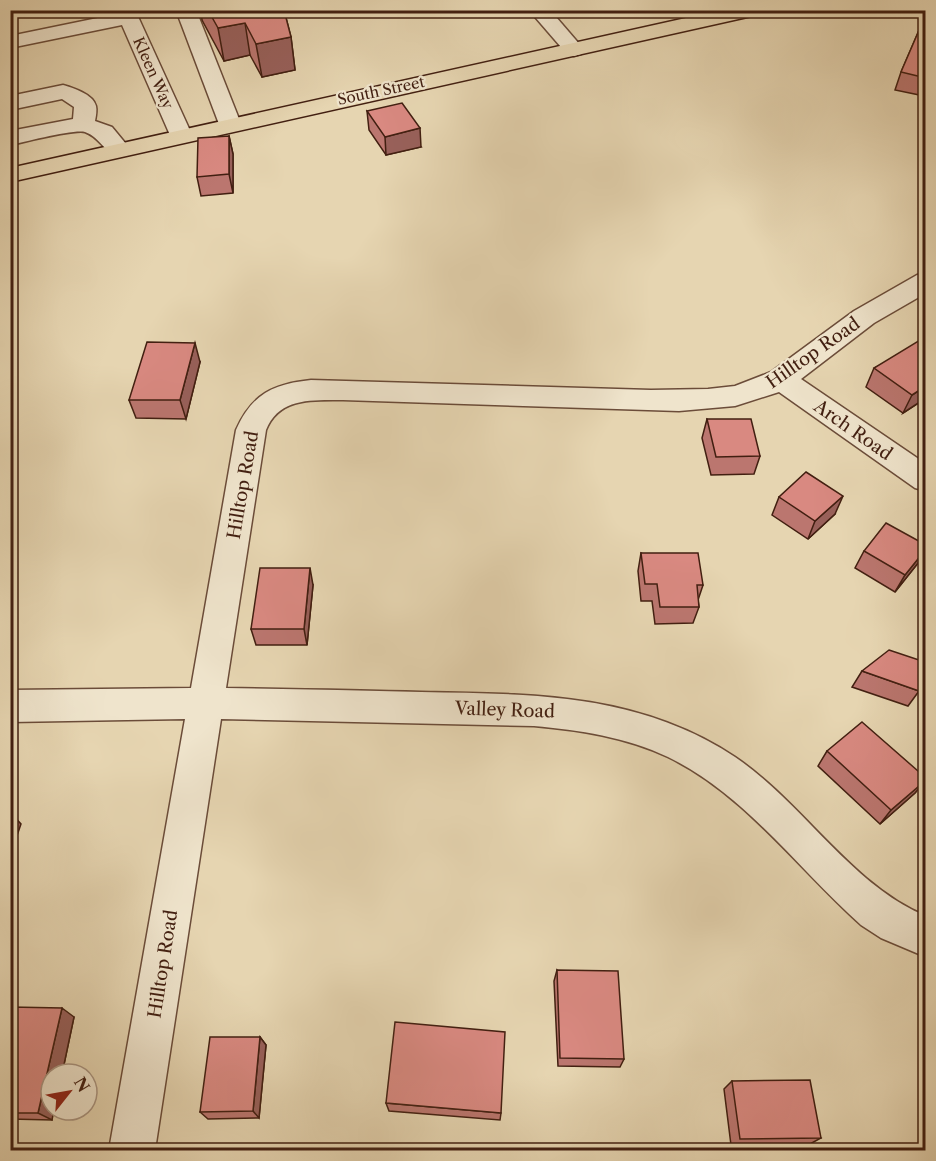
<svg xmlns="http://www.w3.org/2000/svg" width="936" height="1161" viewBox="0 0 936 1161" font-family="'Libre Caslon Text',serif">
<rect width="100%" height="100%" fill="#e6d5b1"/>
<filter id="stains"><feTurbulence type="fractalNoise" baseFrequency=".00333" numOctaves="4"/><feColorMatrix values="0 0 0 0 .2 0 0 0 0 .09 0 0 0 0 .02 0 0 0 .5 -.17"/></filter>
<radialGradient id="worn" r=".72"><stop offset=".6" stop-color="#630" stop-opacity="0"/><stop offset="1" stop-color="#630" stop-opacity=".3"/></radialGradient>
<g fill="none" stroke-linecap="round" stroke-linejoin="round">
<!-- minor casing -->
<g stroke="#6b4c39" stroke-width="3">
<g id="minor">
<polygon points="115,10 135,10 192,135 189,140 181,142 173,140 170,135 122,25 10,48 10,36 117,14"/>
<polygon points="176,10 196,10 241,124 238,129 230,131 222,129 219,124"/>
<polygon points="529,10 550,10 581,46 584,50 581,54 574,56 567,54"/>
<path d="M63,85c10,3 30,9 33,21 1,4 0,10 -1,15l17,6 19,23 -4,5c-21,5 -24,-17 -42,-23 -11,-3 -60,10 -75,13v-14l63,-12 1,-12 -12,-8 -52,11v-14z"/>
<path d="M926,273v20l-52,30 -73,56 125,85v27l-11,-3 -136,-96 -44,14 -56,5 -336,-11c-30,0 -64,-3 -77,30l-40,258c65,1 130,2 195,4 111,2 218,1 314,65 67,45 117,129 191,159v41l-45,-19 -20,-13c-63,-56 -116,-131 -193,-168 -42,-20 -89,-27 -134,-31l-313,-7 -66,431h-46l76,-431 -175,3v-32l181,-2 45,-258c16,-36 37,-46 75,-50l340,10 57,-1 27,-3 36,-14 83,-61 63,-36z"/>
</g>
</g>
<!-- major casing -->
<g stroke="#421f11" stroke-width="3">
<polygon id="major" points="722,10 762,10 759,14 752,16 10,182 10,168"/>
</g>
<!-- minor -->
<use href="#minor" fill="#efe4cc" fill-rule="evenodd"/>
<!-- major -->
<use href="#major" fill="#e6d5b1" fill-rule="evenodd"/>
</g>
<!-- wall -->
<g fill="#bb766f" stroke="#421f11" stroke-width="1.5">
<polygon points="201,10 284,10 291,37 295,70 262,77 250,55 224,61 202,20"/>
<polygon points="926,14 926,99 924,96 895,90 901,72"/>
<polygon points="367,111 421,147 386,155 369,130"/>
<polygon points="229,136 233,154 233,193 201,196 197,177"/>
<polygon points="926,343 926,398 903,413 866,387 874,368"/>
<polygon points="200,362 186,419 136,418 129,400"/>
<polygon points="707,419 760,456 754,474 711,475 702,438"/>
<polygon points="779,497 835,514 808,539 772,515"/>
<polygon points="926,545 926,550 918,563 895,592 855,568 864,551"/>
<polygon points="641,553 703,585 698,600 699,607 693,623 655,624 652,601 641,601 638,571"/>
<polygon points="313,585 307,645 256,645 251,629"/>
<polygon points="862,671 919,691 908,706 852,687"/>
<polygon points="827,751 926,780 915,793 880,824 818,766"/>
<polygon points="557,970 624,1059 620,1067 558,1066 554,981"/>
<polygon points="10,1007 74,1017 62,1074 51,1074 52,1120 10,1119"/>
<polygon points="260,1037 266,1045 259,1118 208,1119 200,1112"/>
<polygon points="732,1081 821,1138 810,1144 731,1145 724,1089"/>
<polygon points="386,1103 501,1113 500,1120 389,1111"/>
</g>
<!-- shaded-wall -->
<g fill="#98605a" stroke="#421f11" stroke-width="1.5">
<polygon points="245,23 250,55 224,61 218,28"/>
<polygon points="291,37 295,70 262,77 256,44"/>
<polygon points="420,128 421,147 386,155 385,137"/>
<polygon points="229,136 233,154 233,193 229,174"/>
<polygon points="195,343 200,362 186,419 180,400"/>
<polygon points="926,386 926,398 903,413 912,395"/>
<polygon points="843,496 835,514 808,539 815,521"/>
<polygon points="926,549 918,563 895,592 905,575"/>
<polygon points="310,568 313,585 307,645 304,629"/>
<polygon points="926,780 915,793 880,824 891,810"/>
<polygon points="10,812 21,824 10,856"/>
<polygon points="62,1008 74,1017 62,1074 51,1074 51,1110 54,1110 52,1120 38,1113"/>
<polygon points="260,1037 266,1045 259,1118 253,1111"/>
</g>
<!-- building -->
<g fill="#d98981" stroke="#421f11" stroke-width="1.5">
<polygon points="208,10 284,10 291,37 256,44 245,23 218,28"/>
<polygon points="926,14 926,78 901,72"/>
<polygon points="402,103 420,128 385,137 367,111"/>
<polygon points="229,136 229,174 197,177 198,138"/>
<polygon points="920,340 926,343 926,386 912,395 874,368"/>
<polygon points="147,342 195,343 180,400 129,400"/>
<polygon points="707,419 751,419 760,456 716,457"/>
<polygon points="806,472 843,496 815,521 779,497"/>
<polygon points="886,523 926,545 926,549 905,575 864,551"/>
<polygon points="641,553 698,553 703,585 697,585 699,607 660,607 657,584 645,584"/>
<polygon points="260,568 310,568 304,629 251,629"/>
<polygon points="889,650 925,662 919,691 862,671"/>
<polygon points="862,722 926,778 926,780 891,810 827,751"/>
<polygon points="557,970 618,971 624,1059 560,1058"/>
<polygon points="10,1007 62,1008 38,1113 10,1113"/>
<polygon points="395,1022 505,1032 501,1113 386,1103"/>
<polygon points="210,1037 260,1037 253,1111 200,1112"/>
<polygon points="810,1080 821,1138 740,1139 732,1081"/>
</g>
<g text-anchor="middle" stroke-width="4.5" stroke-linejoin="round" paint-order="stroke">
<!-- far-street labels -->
<g font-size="15" fill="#421f11" stroke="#efe4cc">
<text transform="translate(153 73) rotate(66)" y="5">Kleen Way</text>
<text transform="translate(381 91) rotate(-12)" y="5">South Street</text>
</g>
<!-- street labels -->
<g font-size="18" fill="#421f11" stroke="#efe4cc">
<text transform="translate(813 353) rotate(-35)" y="6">Hilltop Road</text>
<text transform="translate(853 430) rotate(35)" y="6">Arch Road</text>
<text transform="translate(243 485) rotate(-80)" y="6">Hilltop Road</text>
<text transform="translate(505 710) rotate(2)" y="6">Valley Road</text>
<text transform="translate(163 964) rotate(-81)" y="6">Hilltop Road</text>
</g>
</g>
<!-- margin -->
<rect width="936" height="1161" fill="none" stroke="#e6d5b1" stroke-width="36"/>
<rect x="12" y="12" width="912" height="1137" fill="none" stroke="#421f11" stroke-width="3"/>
<rect x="18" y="18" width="900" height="1125" fill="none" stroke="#421f11" stroke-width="1.5"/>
<!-- north arrow -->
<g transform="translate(69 1092) rotate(59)"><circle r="28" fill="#efe4cc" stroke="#aa9581" stroke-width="1.5"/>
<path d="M0-4.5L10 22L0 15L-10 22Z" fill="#8f2418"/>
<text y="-9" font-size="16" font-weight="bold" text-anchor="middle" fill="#421f11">N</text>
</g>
<rect width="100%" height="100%" filter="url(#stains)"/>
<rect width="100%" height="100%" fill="url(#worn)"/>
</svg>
